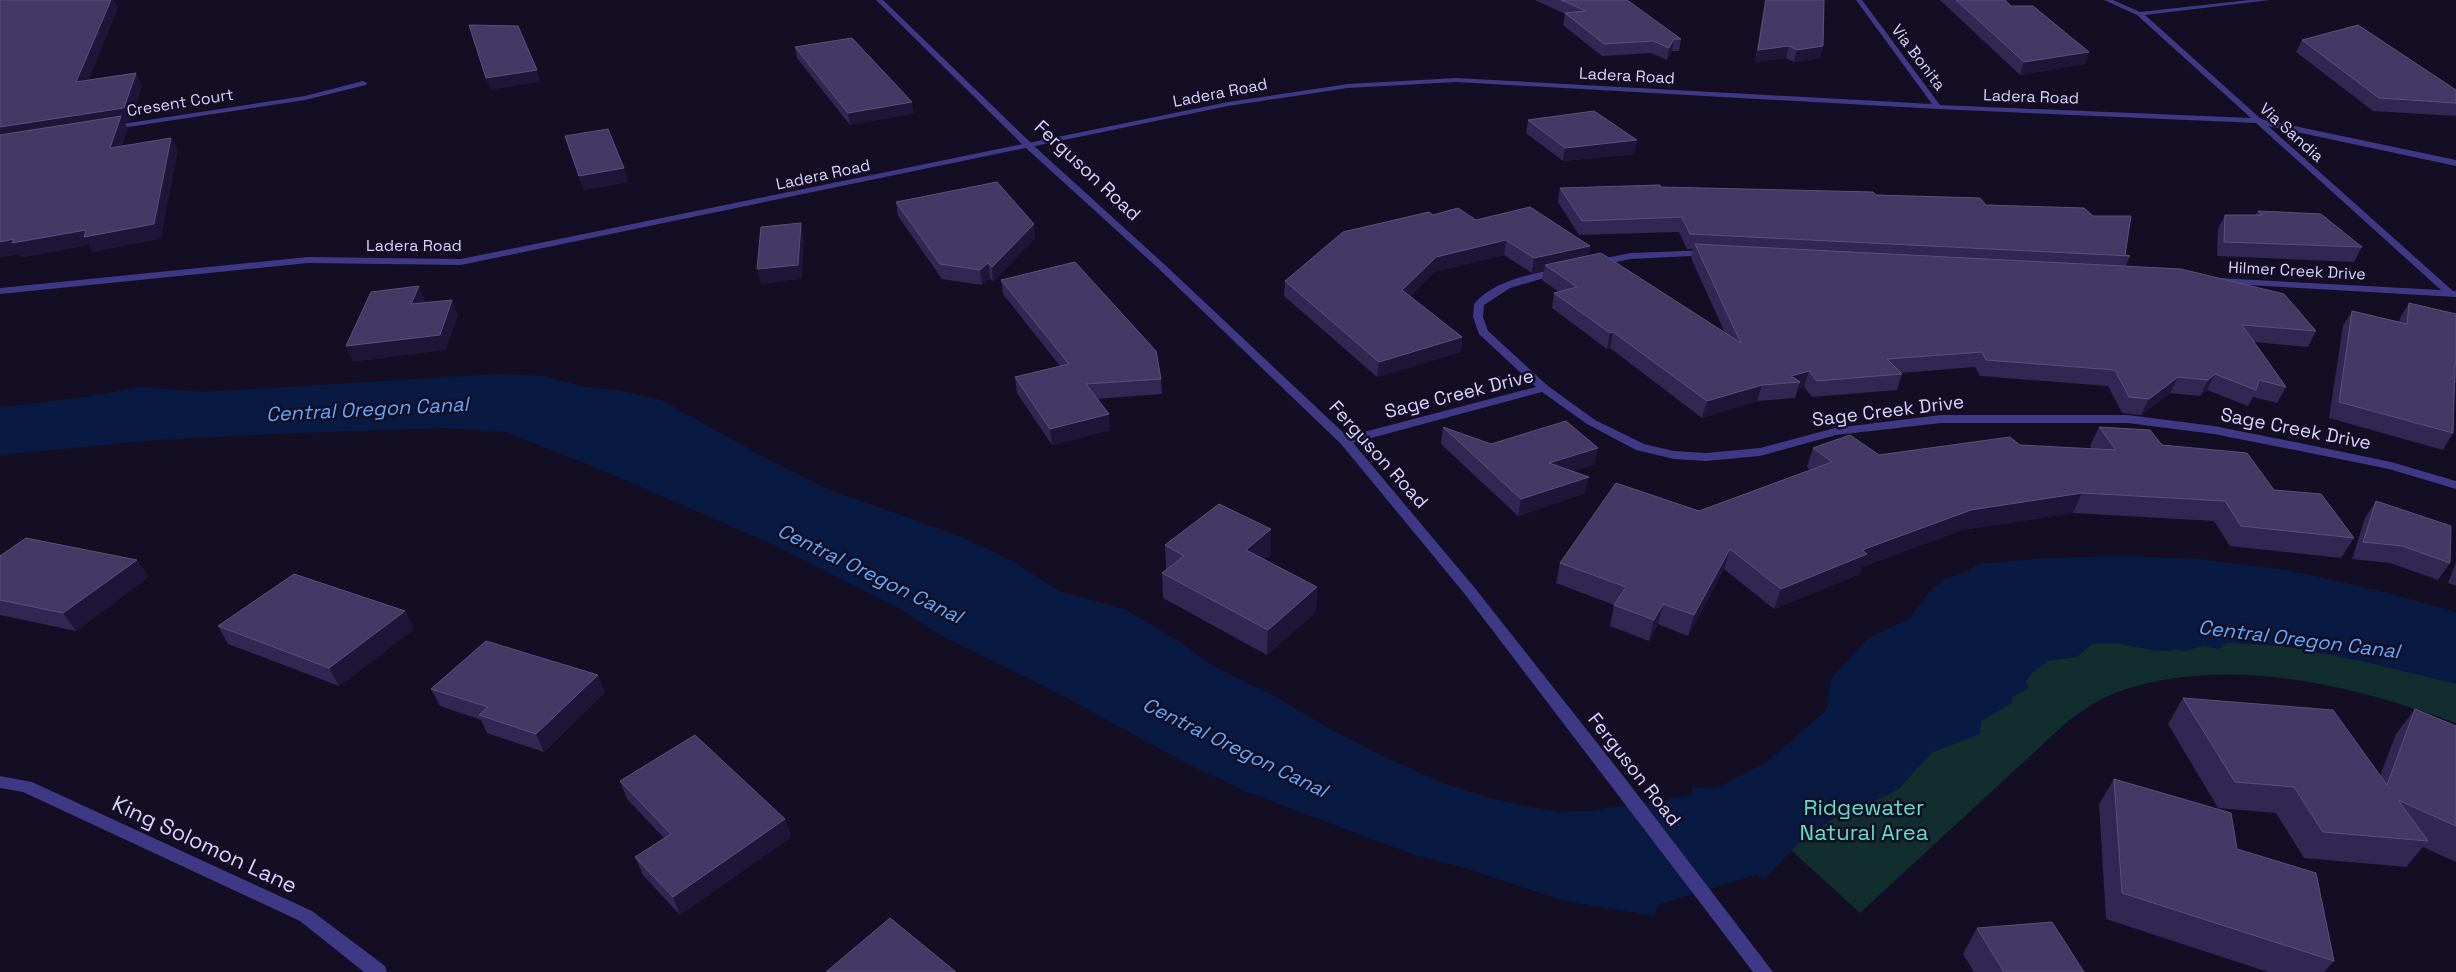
<svg xmlns="http://www.w3.org/2000/svg" width="2456" height="972" viewBox="0 0 2456 972" font-family="'Space Grotesk',sans-serif">
<rect width="100%" height="100%" fill="#130e24"/>
<!-- green -->
<path fill="#112d2e" d="M2046,615l410,42v66c-102,-38 -226,-68 -333,-33 -21,7 -39,19 -56,32l-207,191 -102,-93z"/>
<!-- water -->
<polygon fill="#091a42" points="499,374 544,376 584,387 618,390 661,400 760,455 830,490 954,534 1007,558 1059,591 1124,609 1179,641 1208,663 1269,693 1332,730 1385,757 1443,783 1501,801 1559,812 1589,811 1689,796 1693,787 1715,789 1767,762 1826,711 1831,679 1868,638 1911,618 1927,594 1944,579 1966,572 1978,564 2047,558 2123,556 2199,559 2287,570 2377,590 2456,612 2456,684 2365,662 2284,646 2227,643 2218,649 2203,646 2184,651 2174,649 2169,651 2156,651 2116,643 2092,644 2077,657 2048,661 2033,672 2026,682 2029,688 2012,697 2012,703 1981,721 1980,734 1931,753 1899,789 1859,809 1844,811 1799,843 1764,879 1755,875 1657,905 1655,916 1565,901 1468,869 1412,854 1242,790 1182,761 1054,691 940,635 897,607 774,545 607,472 506,432 443,428 297,433 155,440 0,455 0,407 79,398 142,387 203,392"/>
<g fill="none" stroke-linecap="round" stroke-linejoin="round">
<!-- minor -->
<g fill="#3f3884" fill-rule="evenodd">
<polygon points="1856,0 1862,0 1940,105 2251,118 2137,15 2104,0 2113,0 2140,12 2249,0 2270,0 2145,15 2261,119 2456,160 2456,166 2268,126 2453,291 2456,291 2456,297 2214,283 2213,281 2218,278 2441,290 2256,123 1938,109 1456,82 1348,88 1228,106 461,265 308,263 0,294 0,288 308,257 461,259 1228,102 1348,84 1456,78 1932,104"/>
<polygon points="363,81 367,83 366,85 305,100 109,130 105,128 109,126 305,96"/>
<polygon points="1709,250 1712,251 1712,255 1631,259 1595,266 1590,263 1595,260 1631,253"/>
<path d="M1558,268l3,1v4l-51,15 -26,17 -1,12 5,14 60,55 47,34 49,24 30,7 32,2 54,-5 75,-20 106,-13h187l86,11 86,17 91,19 65,19v8l-67,-20 -89,-18 -86,-17 -86,-11h-187l-105,12 -76,21 -54,5 -32,-2 -38,-9 -49,-26 -45,-32 -193,52h-8l-2,-3 2,-3 195,-51 -57,-53 -6,-17 1,-13c20,-24 56,-29 84,-36z"/>
<polygon points="0,776 32,782 312,911 385,966 387,972 364,972 300,921 23,792 0,788"/>
</g>
<!-- tertiary -->
<polygon fill="#3f3884" fill-rule="evenodd" points="876,0 883,0 1033,145 1164,264 1349,438 1474,587 1624,777 1773,972 1753,972 1464,593 1341,444 1158,268 1027,149"/>
</g>
<!-- wall -->
<g fill="#322652">
<polygon points="1535,0 1627,0 1681,39 1679,51 1672,51 1667,60 1651,53 1602,56 1563,25 1565,14"/>
<polygon points="1765,0 1824,0 1823,46 1820,58 1794,62 1786,58 1755,62"/>
<polygon points="1940,0 2005,0 2011,6 2089,52 2085,64 2020,75"/>
<polygon points="2302,40 2456,90 2456,116 2373,111 2296,52"/>
<polygon points="795,47 914,113 850,125 797,58"/>
<polygon points="1528,120 1637,140 1634,154 1563,161 1526,133"/>
<polygon points="565,136 628,182 584,190"/>
<polygon points="1660,187 1876,195 1986,205 2130,256 2126,266 2316,331 2308,347 2254,342 2286,387 2277,403 2253,397 2248,406 2207,390 2200,396 2170,393 2141,415 2122,413 2108,386 1980,376 1975,367 1901,373 1902,374 1897,390 1812,397 1804,387 1798,389 1795,398 1757,401 1702,418 1610,348 1607,349 1552,308 1554,293 1559,292 1542,280 1544,270 1532,273 1504,255 1434,272 1410,296 1462,337 1461,352 1377,377 1284,296 1285,281 1433,215 1476,220 1590,246 1588,256 1725,333 1691,258 1693,249 1687,249 1679,232 1579,235 1558,202 1560,188"/>
<polygon points="896,202 1035,238 993,282 990,278 982,285 942,279 898,216"/>
<polygon points="2258,211 2362,247 2354,262 2217,256 2218,229 2225,215 2256,215"/>
<polygon points="1001,280 1161,379 1162,394 1097,399 1110,430 1052,445 1017,393 1015,377 1060,366 1003,294"/>
<polygon points="2409,303 2456,314 2456,383 2455,383 2453,433 2443,450 2329,418 2343,326 2352,311 2399,322 2400,318"/>
<polygon points="1443,427 1491,444 1595,464 1573,471 1585,493 1518,516 1441,444"/>
<polygon points="2099,427 2162,445 2274,490 2354,538 2341,558 2230,546 2214,521 2073,513 1962,530 1862,567 1860,574 1774,609 1724,569 1688,636 1658,624 1649,641 1610,626 1614,605 1556,583 1560,563 1810,470 1807,467 1813,448 1879,455 2020,445 2092,449 2090,446"/>
<polygon points="2376,501 2450,563 2438,580 2390,563 2352,559 2365,518"/>
<polygon points="1165,545 1271,554 1264,560 1317,587 1316,612 1267,655 1163,598 1162,573 1166,570"/>
<polygon points="0,556 137,560 148,577 76,631 0,615"/>
<polygon points="2456,562 2456,586 2448,583"/>
<polygon points="405,611 414,629 339,686 228,644 218,626"/>
<polygon points="431,689 605,692 544,752 487,733 481,720 440,706"/>
<polygon points="2183,698 2380,776 2396,734 2415,709 2456,726 2456,862 2423,847 2406,867 2304,858 2276,813 2218,808 2168,724"/>
<polygon points="2114,779 2237,849 2334,961 2324,972 2268,972 2106,919 2099,804"/>
<polygon points="620,781 785,819 791,837 680,915 643,875 635,857 664,838 627,799"/>
<polygon points="1977,928 2084,972 1974,972 1963,954"/>
</g>
<!-- shaded-wall -->
<g fill="#1e1538">
<polygon points="105,0 114,0 118,8 83,94 76,82"/>
<polygon points="1674,39 1672,51 1667,60 1669,48"/>
<polygon points="1789,46 1786,58 1755,62 1758,50"/>
<polygon points="1823,46 1820,58 1794,62 1797,50"/>
<polygon points="2089,52 2085,64 2020,75 2024,62"/>
<polygon points="537,70 540,82 490,90 486,78"/>
<polygon points="136,73 142,86 131,121 124,122 128,129 117,161 0,141 0,127"/>
<polygon points="912,102 914,113 850,125 848,113"/>
<polygon points="171,138 178,151 161,239 92,252 89,245 21,258 19,254 0,258 0,242 14,239"/>
<polygon points="1637,140 1634,154 1563,161 1565,148"/>
<polygon points="624,168 628,182 584,190 579,176"/>
<polygon points="801,223 804,238 802,279 761,284 757,269"/>
<polygon points="1034,224 1035,238 993,282 992,267"/>
<polygon points="1506,240 1504,255 1434,272 1400,305 1402,290 1436,257"/>
<polygon points="1590,246 1588,261 1545,265 1544,270 1532,273 1534,258"/>
<polygon points="988,263 990,278 982,285 980,270"/>
<polygon points="419,286 425,301 417,320 411,304"/>
<polygon points="452,300 458,315 446,350 353,362 346,346"/>
<polygon points="1613,332 1610,348 1607,349 1610,333"/>
<polygon points="1462,337 1461,352 1377,377 1379,362"/>
<polygon points="1809,371 1804,387 1798,389 1800,382 1791,376"/>
<polygon points="2215,374 2207,390 2200,396 2208,380"/>
<polygon points="2178,377 2170,393 2141,415 2149,399"/>
<polygon points="1762,385 1757,401 1702,418 1707,401"/>
<polygon points="1109,414 1110,430 1052,445 1050,429"/>
<polygon points="1598,448 1595,464 1546,480 1549,463"/>
<polygon points="1589,477 1585,493 1518,516 1521,499"/>
<polygon points="2082,493 2073,513 1962,530 1862,567 1860,574 1774,609 1781,589 1862,550 1971,510"/>
<polygon points="1271,529 1271,554 1245,575 1246,550"/>
<polygon points="1730,549 1724,569 1688,636 1694,615"/>
<polygon points="137,560 148,577 76,631 63,613"/>
<polygon points="1317,587 1316,612 1267,655 1268,630"/>
<polygon points="1663,604 1658,624 1649,641 1654,620"/>
<polygon points="405,611 414,629 339,686 329,668"/>
<polygon points="598,675 605,692 544,752 536,734"/>
<polygon points="785,819 791,837 680,915 673,897"/>
</g>
<!-- building -->
<g fill="#443865" stroke="#5b507d">
<polygon points="0,0 111,0 76,82 136,73 124,108 0,127"/>
<polygon points="1561,0 1627,0 1681,39 1674,39 1669,48 1653,41 1604,44 1565,13 1586,11"/>
<polygon points="1766,0 1824,0 1823,46 1797,50 1789,46 1758,50"/>
<polygon points="1956,0 2005,0 2011,6 2033,6 2089,52 2024,62"/>
<polygon points="469,25 518,26 537,70 486,78"/>
<polygon points="2358,25 2456,90 2456,103 2379,98 2302,40"/>
<polygon points="852,38 912,102 848,113 795,47"/>
<polygon points="1594,111 1637,140 1565,148 1528,120"/>
<polygon points="121,116 110,148 171,138 154,224 84,237 86,230 12,243 14,239 0,242 0,135"/>
<polygon points="608,129 624,168 579,176 565,136"/>
<polygon points="997,182 1034,224 992,267 988,263 980,270 940,264 896,202"/>
<polygon points="1660,185 1660,187 1873,192 1876,195 1980,198 1986,205 2084,208 2093,216 2131,216 2125,255 2130,256 1690,234 1682,217 1582,221 1560,188"/>
<polygon points="1530,207 1590,246 1534,258 1506,240 1436,257 1402,290 1462,337 1379,362 1285,281 1343,232 1429,212 1433,215 1458,208 1476,220"/>
<polygon points="2258,211 2321,214 2362,247 2224,242 2225,215 2262,215"/>
<polygon points="801,223 798,265 757,269 761,227"/>
<polygon points="1695,244 2181,269 2284,294 2316,331 2242,325 2286,387 2259,380 2256,390 2215,374 2208,380 2178,377 2149,399 2129,397 2115,370 1986,360 1982,352 1887,359 1902,374 1817,381 1809,371 1791,376 1800,382 1762,385 1707,401 1613,332 1610,333 1554,293 1577,287 1545,265 1601,253 1741,343"/>
<polygon points="1075,262 1156,351 1161,379 1086,384 1109,414 1050,429 1015,377 1069,364 1001,280"/>
<polygon points="419,286 411,304 452,300 440,335 346,346 371,292"/>
<polygon points="2409,303 2456,314 2456,365 2455,365 2453,433 2339,402 2352,311 2407,324"/>
<polygon points="1566,421 1598,448 1549,463 1589,477 1521,499 1443,427 1491,444"/>
<polygon points="2099,427 2150,430 2162,445 2247,453 2274,490 2321,494 2354,538 2241,526 2225,501 2082,493 1971,510 1862,550 1867,554 1781,589 1730,549 1694,615 1663,604 1654,620 1614,605 1626,587 1560,563 1616,483 1699,511 1832,462 1813,448 1850,435 1879,455 2010,437 2020,445 2116,450"/>
<polygon points="2376,501 2451,526 2450,563 2402,546 2363,542"/>
<polygon points="1219,504 1271,529 1246,550 1317,587 1268,630 1162,573 1184,556 1165,545"/>
<polygon points="26,538 137,560 63,613 0,600 0,556"/>
<polygon points="294,574 405,611 329,668 218,626"/>
<polygon points="486,641 598,675 536,734 479,715 488,707 431,689"/>
<polygon points="2183,698 2333,710 2387,785 2415,709 2456,726 2456,826 2398,800 2428,841 2323,832 2294,787 2235,782"/>
<polygon points="695,735 785,819 673,897 635,857 671,834 620,781"/>
<polygon points="2114,779 2231,813 2237,849 2316,873 2334,961 2122,893"/>
<polygon points="890,918 956,972 826,972"/>
<polygon points="2052,922 2084,972 2004,972 1977,928"/>
</g>
<g text-anchor="middle" stroke-width="5" stroke-linejoin="round" paint-order="stroke">
<!-- far-street labels -->
<g font-size="16" fill="#d9d0ff" stroke="#130e24">
<text transform="translate(1919 57) rotate(53)" y="6">Via Bonita</text>
<text transform="translate(1627 75) rotate(3)" y="6">Ladera Road</text>
<text transform="translate(1220 92) rotate(-11)" y="6">Ladera Road</text>
<text transform="translate(2031 96) rotate(2)" y="6">Ladera Road</text>
<text transform="translate(180 102) rotate(-9)" y="6">Cresent Court</text>
<text transform="translate(2292 132) rotate(42)" y="6">Via Sandia</text>
<text transform="translate(823 174) rotate(-12)" y="6">Ladera Road</text>
<text x="414" y="251">Ladera Road</text>
<text transform="translate(2297 270) rotate(3)" y="6">Hilmer Creek Drive</text>
</g>
<!-- street labels -->
<g font-size="19" fill="#d9d0ff" stroke="#130e24">
<text transform="translate(1088 170) rotate(43)" y="7">Ferguson Road</text>
<text transform="translate(1459 393) rotate(-14)" y="7">Sage Creek Drive</text>
<text transform="translate(1888 410) rotate(-7)" y="7">Sage Creek Drive</text>
<text transform="translate(2296 428) rotate(11)" y="7">Sage Creek Drive</text>
<text transform="translate(1379 454) rotate(48)" y="7">Ferguson Road</text>
<text transform="translate(1635 769) rotate(52)" y="7">Ferguson Road</text>
</g>
<!-- water labels -->
<g font-size="20" font-style="italic" fill="#5eaaff" stroke="#130e24">
<text transform="translate(367 409) rotate(-3)" y="7">Central Oregon Canal</text>
<text transform="translate(870 573) rotate(26)" y="7">Central Oregon Canal</text>
<text transform="translate(2299 639) rotate(7)" y="7">Central Oregon Canal</text>
<text transform="translate(1235 747) rotate(26)" y="7">Central Oregon Canal</text>
</g>
<!-- near-park labels -->
<g font-size="22" fill="#5ae2c9" stroke="#130e24">
<text x="1864" y="815">Ridgewater<tspan x="1864" dy="25">Natural Area</tspan></text>
</g>
<!-- near-street labels -->
<g font-size="22" fill="#d9d0ff" stroke="#130e24">
<text transform="translate(205 844) rotate(25)" y="8">King Solomon Lane</text>
</g>
</g>
</svg>
